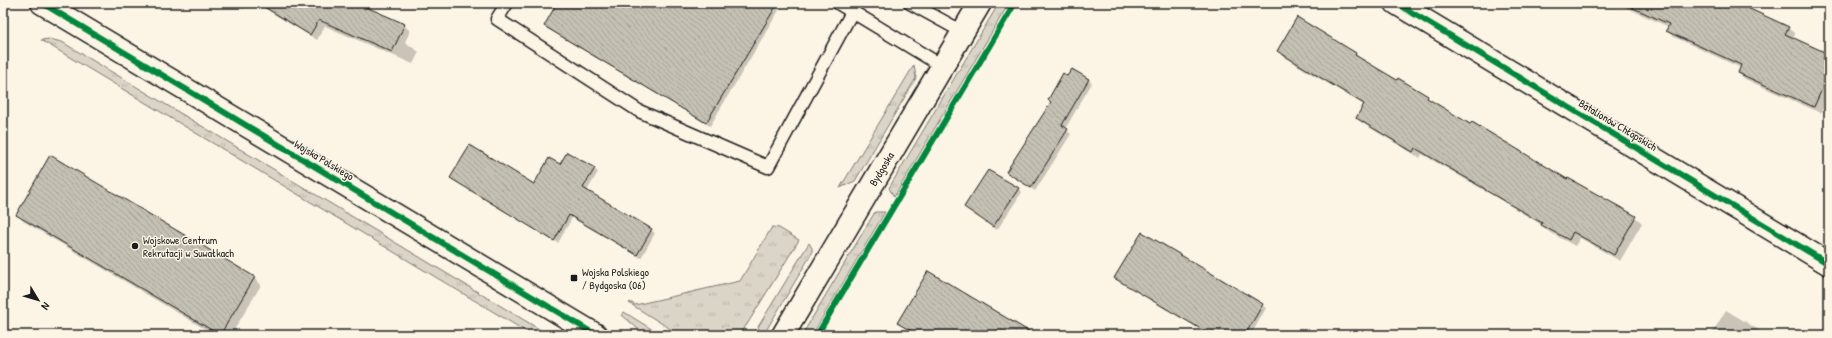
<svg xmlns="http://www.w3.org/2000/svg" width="1832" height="338" viewBox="0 0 1832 338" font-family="'Patrick Hand',sans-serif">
<defs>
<pattern id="grass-tufts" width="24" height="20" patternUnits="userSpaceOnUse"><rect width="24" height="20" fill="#dbd5c8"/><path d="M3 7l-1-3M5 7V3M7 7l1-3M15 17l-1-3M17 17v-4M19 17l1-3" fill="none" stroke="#bbb6ab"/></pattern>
<pattern id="building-back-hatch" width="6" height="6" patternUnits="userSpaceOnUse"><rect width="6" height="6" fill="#c4c0b3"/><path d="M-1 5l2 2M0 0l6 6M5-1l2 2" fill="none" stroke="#a8a499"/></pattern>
</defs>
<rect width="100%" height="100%" fill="#fcf5e5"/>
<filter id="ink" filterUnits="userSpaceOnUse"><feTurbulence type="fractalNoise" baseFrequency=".025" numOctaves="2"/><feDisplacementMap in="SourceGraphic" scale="8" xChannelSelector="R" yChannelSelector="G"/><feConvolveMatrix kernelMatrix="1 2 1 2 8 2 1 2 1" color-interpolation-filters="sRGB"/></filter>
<g filter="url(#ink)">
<!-- grass -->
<g fill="url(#grass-tufts)" stroke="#7c7872">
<polygon points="999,3 1009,3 894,197 889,188"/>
<polygon points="49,39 62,42 549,335 532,335 41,40"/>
<polygon points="914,65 916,78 855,181 840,188"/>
<polygon points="875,212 885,212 812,335 802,335"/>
<polygon points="772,227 779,228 799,240 746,326 740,332 718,335 680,335 629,303 630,302 635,305 740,281"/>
<polygon points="809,243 812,248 812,253 764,334 760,332 758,327"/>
<polygon points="624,312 661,335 645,335 622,315"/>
</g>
<!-- shadow -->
<g fill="#0003">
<polygon points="234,3 247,3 244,9"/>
<polygon points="256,3 342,3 404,25 410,31 405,42 419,52 413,64 325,26 317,40"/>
<polygon points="558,3 780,3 782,5 710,126 548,29 545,25"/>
<polygon points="1586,3 1596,3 1594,7"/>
<polygon points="1616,3 1734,3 1788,28 1795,34 1793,39 1829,55 1829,108 1824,106 1821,113 1745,79 1739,73 1741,68 1674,37 1667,31 1669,27"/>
<polygon points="1297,19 1356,54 1363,61 1427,97 1434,103 1568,181 1635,217 1642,223 1620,261 1580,238 1575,246 1549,232 1542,225 1489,193 1422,154 1420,158 1364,124 1357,118 1364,105 1285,58 1278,51"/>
<polygon points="1088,79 1092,83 1065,129 1071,134 1035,191 1007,172"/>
<polygon points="51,157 255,278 261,285 231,335 215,335 23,221 17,214"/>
<polygon points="560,165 594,169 598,172 587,191 655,233 641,258 572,218 558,243 451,178 534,185"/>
<polygon points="1018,189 1022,192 997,230 965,207"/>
<polygon points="1115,278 1262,305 1266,308 1251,335 1210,335"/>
<polygon points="1726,310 1767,335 1711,335"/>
<polygon points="898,323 1033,335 915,335"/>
</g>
<!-- building -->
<g fill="url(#building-back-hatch)" stroke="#1c1c1c">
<polygon points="258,3 357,3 405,24 392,52 319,20 310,35"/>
<polygon points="557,3 778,3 706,123 544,26"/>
<polygon points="1622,3 1737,3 1789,27 1785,34 1829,54 1829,73 1814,107 1738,73 1741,65 1666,31 1669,24"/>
<polygon points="1297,17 1356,53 1355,55 1397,80 1398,78 1428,96 1427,98 1470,124 1472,122 1567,179 1568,178 1636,216 1614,255 1573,232 1569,240 1541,225 1542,223 1485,190 1485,189 1415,148 1413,152 1356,118 1364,104 1277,51"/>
<polygon points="1072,69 1089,79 1062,125 1068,129 1031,188 1006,172 1051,102 1048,100 1063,73 1067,76"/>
<polygon points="470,145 534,184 549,158 560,164 567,152 595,168 583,188 652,229 637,255 569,215 554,241 450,178"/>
<polygon points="50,155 255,277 220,335 16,215"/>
<polygon points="988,170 1019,188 993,227 964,207"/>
<polygon points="1142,232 1263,304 1245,335 1211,335 1114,278"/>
<polygon points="928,271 953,286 1035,335 918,335 897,323"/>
</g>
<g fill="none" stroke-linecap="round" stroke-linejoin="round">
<!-- service casing -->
<g stroke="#1c1c1c" stroke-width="15">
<g id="service">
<polyline points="507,3 497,19 639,111 768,167 852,12"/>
<polyline points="838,3 942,66"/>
<polyline points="910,3 963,32"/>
</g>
</g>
<!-- minor casing -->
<g stroke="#1c1c1c" stroke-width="25">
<polyline id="minor" points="1396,3 1829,264"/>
</g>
<!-- tertiary casing -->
<g stroke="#1c1c1c" stroke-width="25">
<g id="tertiary">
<polyline points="42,3 596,335"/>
<path id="s1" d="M783,335l197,-332"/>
</g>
</g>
<!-- service -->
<use href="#service" stroke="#fcf5e5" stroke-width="12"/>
<!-- minor -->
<use href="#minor" stroke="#fcf5e5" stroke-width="22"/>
<!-- tertiary -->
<use href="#tertiary" stroke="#fcf5e5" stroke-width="22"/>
<!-- cycleway casing -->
<g stroke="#fcf5e5" stroke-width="8">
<g id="cycleway">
<polyline points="42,3 596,335"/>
<polyline points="1396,3 1829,264"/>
<polyline points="817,335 1015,3"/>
</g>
</g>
<!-- cycleway -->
<use href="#cycleway" stroke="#00873e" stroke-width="6"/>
</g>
</g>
<!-- markers -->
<g fill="#1c1c1c" stroke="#fcf5e5" stroke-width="1.5">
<circle cx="135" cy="246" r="4"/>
<rect x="570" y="274" width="8" height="8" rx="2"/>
</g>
<g text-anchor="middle" stroke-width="3" stroke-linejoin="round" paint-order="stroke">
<!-- street labels -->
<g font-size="11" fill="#1c1c1c" stroke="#fcf5e5">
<text transform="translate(1618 125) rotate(31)" y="4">Batalionów Chłopskich</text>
<text transform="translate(324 160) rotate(31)" y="4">Wojska Polskiego</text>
<text dy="4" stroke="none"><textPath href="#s1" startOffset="193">Bydgoska</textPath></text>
</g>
<!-- poi labels -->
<g font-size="11" fill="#1c1c1c" stroke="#fcf5e5" text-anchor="start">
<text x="143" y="244">Wojskowe Centrum<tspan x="143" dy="13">Rekrutacji w Suwałkach</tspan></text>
<text x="582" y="276">Wojska Polskiego<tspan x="582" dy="13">/ Bydgoska (06)</tspan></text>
</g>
</g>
<!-- margin -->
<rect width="1832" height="338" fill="none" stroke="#fcf5e5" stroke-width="16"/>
<rect x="8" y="8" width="1816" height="322" fill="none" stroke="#1c1c1c" stroke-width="1.5" filter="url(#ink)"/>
<!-- north arrow -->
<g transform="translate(38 300) rotate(128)" stroke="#fcf5e5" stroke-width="3" paint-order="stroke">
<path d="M0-3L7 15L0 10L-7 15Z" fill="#1c1c1c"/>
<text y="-6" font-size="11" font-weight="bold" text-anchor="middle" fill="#1c1c1c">N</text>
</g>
</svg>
